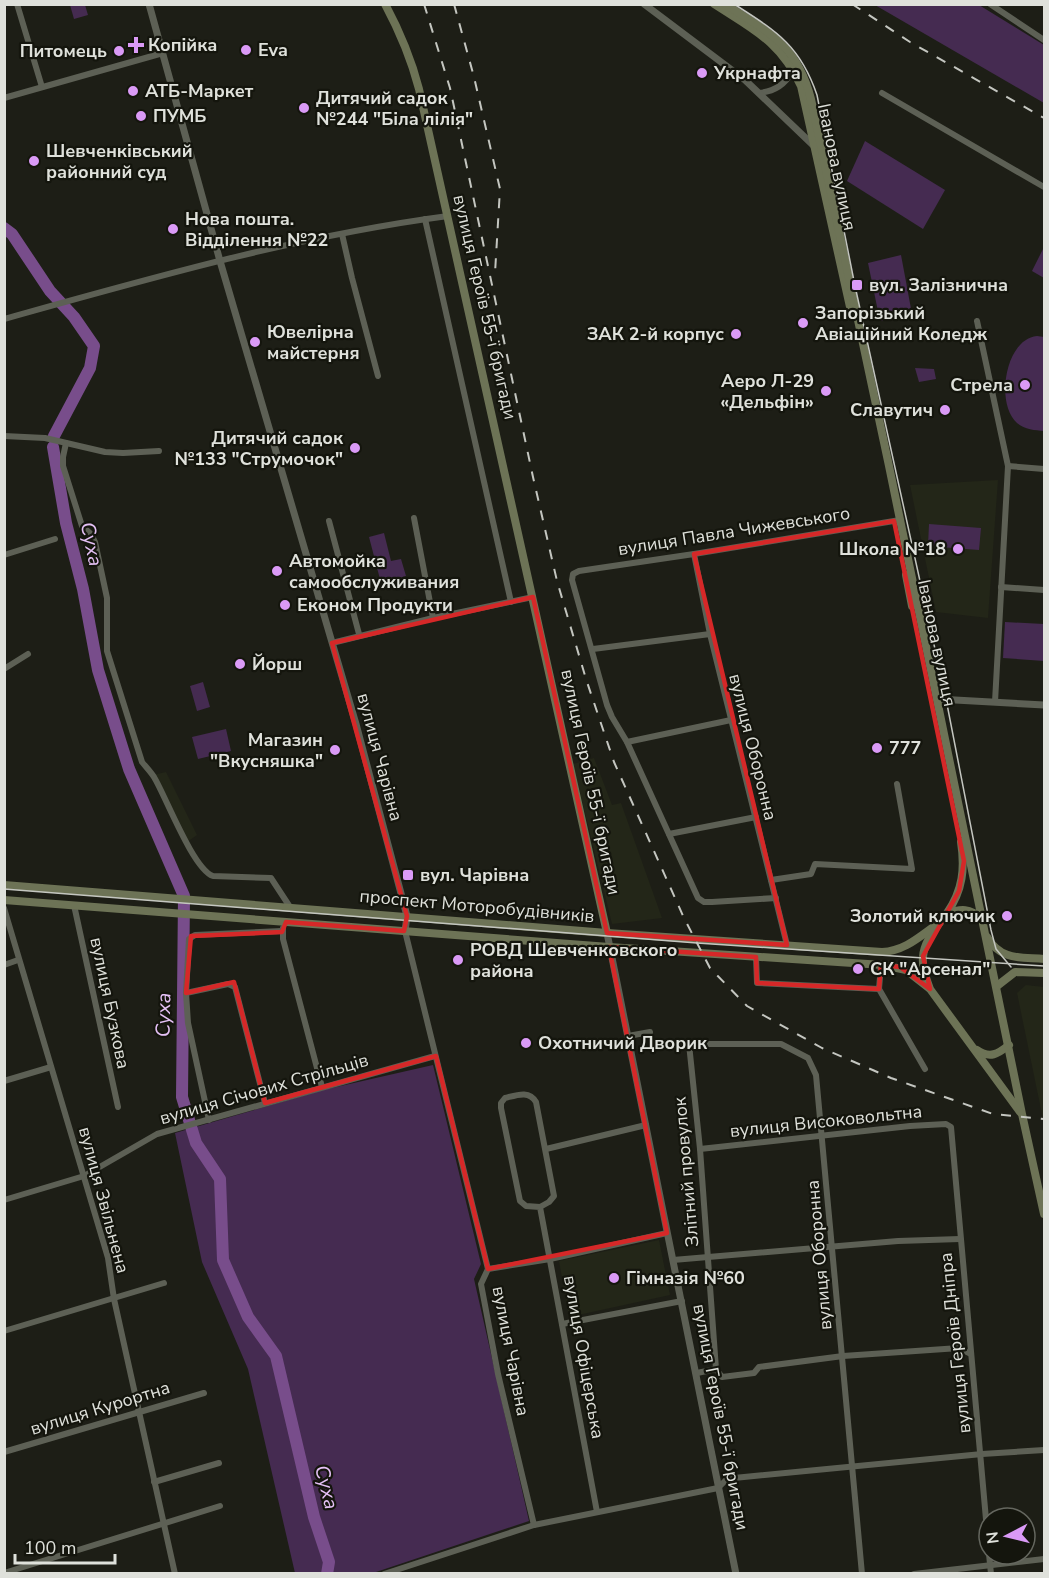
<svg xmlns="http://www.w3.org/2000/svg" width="1049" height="1578" viewBox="0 0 1049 1578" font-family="'Nunito Sans',sans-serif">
<rect width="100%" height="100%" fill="#1d1e16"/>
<!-- built -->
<g fill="#232618">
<polygon points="998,480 988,618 936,612 910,485"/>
<polygon points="594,758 612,805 621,803 662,918 612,924 573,764"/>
<polygon points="166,772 197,835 187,842 153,775"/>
<polygon points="1026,985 1044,987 1044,1124 1017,993"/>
<polygon points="659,1240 670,1295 569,1317 559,1261"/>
</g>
<!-- green -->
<g fill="#452b51">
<polygon points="70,5 85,5 88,15 74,19"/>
<polygon points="875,5 979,5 1044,45 1044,103"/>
<polygon points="865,141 945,190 923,229 847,181"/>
<polygon points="1044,247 1044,278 1032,271"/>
<polygon points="901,255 912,314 880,321 868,263"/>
<path d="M1037,336l7,1v94c-9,-1 -19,-1 -27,-8 -22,-19 -12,-84 20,-87z"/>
<polygon points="915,368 934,369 936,379 919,382"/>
<polygon points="929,524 981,528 979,550 928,546"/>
<polygon points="384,533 391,561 401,559 406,576 381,583 369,537"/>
<polygon points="1005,622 1044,624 1044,661 1003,658"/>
<polygon points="203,682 210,707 197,711 190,686"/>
<polygon points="226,729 231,751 198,759 192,737"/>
<polygon points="433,1065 481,1264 474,1279 529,1521 373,1573 295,1573 248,1369 202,1262 175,1133 323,1090"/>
</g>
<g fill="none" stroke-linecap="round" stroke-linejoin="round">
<!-- river -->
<g stroke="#784d8b" stroke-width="12">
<polyline points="4,228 12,234 50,291 74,317 94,346 90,368 54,436"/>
<polyline points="53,447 66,523 83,589 98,670 129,769 184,896 182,1097 196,1143 220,1179 223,1260 248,1317 276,1356 314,1517 329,1562 327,1574"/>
</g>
<!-- minor -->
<g stroke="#5d6055" stroke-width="6">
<polyline points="17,4 42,87"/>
<polyline points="990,4 1044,40"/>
<path d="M759,93c16,-2 26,-8 34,-23"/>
<polyline points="882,93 1044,187"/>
<polyline points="4,98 163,53"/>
<polyline points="425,219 511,602"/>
<polyline points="342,234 352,278 378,376"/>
<path d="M4,319c147,-41 293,-83 444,-103"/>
<polyline points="977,321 1008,466 995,702"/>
<polyline points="4,436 45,438 105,452 123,453 159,451"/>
<path d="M66,443l-3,14v9l19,60 9,8 4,8 12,56v53l35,111c4,5 8,9 12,15 12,20 39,92 59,99l58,2 19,29"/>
<polyline points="1008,466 1044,469"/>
<polyline points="414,518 433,618"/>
<polyline points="329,521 359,634"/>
<polyline points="694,554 710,634 787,945"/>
<polyline points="4,555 55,539"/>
<polyline points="1001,587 1044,590"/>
<polyline points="332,643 433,618 533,597"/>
<polyline points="593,649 710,634"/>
<polyline points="4,669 28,654"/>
<polyline points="627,742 731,720"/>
<polyline points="669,834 756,817"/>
<polyline points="771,880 811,874 815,864 912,869 897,784"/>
<polyline points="776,898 712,902 704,902 698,898 627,742 612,717 607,705 572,580 573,574 579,571 694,554 900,520"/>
<polyline points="74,905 118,1107"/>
<polyline points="4,908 108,1258 114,1299 175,1574"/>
<polyline points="283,928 283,939 322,1087"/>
<polyline points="405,931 488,1269 481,1284 498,1374 534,1525"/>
<polyline points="756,957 757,983 879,989 881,965"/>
<polyline points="4,965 18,960"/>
<polyline points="879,989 925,1069"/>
<polyline points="186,993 228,984 235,987 265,1103"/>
<polyline points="628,1036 650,1032"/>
<polyline points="4,1081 51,1067"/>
<polyline points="209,1120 188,1023 186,993 189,939 195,935 282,931"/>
<polyline points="546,1149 646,1125"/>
<polyline points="700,1149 910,1126 946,1124 951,1127 989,1553"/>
<polyline points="4,1200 84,1176 157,1134 435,1056"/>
<path d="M540,1207l-14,-1 -6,-5 -19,-93v-5l4,-5c12,-3 24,-8 31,4l18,94 -5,6 -9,5 57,305"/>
<polyline points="673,1260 898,1241 960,1239"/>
<polyline points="488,1269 550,1259 667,1233"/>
<polyline points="562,1324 682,1301"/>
<polyline points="4,1331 164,1283"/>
<polyline points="716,1369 700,1149 689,1044 781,1044 808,1058 816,1075 862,1574"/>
<polyline points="697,1373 716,1369 722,1377 754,1373 759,1367 843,1356 959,1348 971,1354"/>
<polyline points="4,1452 204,1393"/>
<polyline points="154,1482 219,1463"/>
<polyline points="989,1554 991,1574"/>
<polyline points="4,1573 220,1506"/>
<polyline points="384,1574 534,1525 718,1488 726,1480 734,1478 982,1454 1044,1450"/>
<polyline points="914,1574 1044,1559"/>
</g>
<!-- tertiary -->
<g stroke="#5d6055" stroke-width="7">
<polyline points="149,4 220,261 356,724 407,916 405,931"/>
<polyline points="644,4 745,80 815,147"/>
<polyline points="937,699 1044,705"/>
<polyline points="607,933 736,1574"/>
</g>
<!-- secondary -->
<g stroke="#6d7356" stroke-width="8">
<path d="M385,4c15,28 26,54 34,85l188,844"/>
<path d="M714,4c40,26 66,37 87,82l49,221"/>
<path d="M725,4c45,29 72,41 86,95l78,367 133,648 22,100"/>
<polyline points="906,575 912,606"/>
<path d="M961,842c4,26 2,48 -14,71 -9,13 -23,27 -24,44 -1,11 3,21 7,32l90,123"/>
<path d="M4,885l603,48 275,19c22,-1 36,-14 54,-27"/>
<polyline points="4,900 609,947 883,965 906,970 929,988"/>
<path d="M947,914c14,-6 23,-6 35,5"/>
<path d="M987,937c14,24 34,20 57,22"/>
<polyline points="997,986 1015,972 1044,973"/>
<path d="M977,1050c13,9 21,4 32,-5"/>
</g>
<!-- tram -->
<g stroke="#c4c6c0" stroke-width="1.5">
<path d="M734,4c42,27 66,41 83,91l38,191 91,413 45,231 5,19 15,18"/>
<polyline points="4,889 697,943 1044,966"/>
</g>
<!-- rail -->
<g stroke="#c4c6c0" stroke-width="2" stroke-dasharray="10 10" stroke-linecap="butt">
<polyline points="424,4 450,88 533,477 557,581 586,679 614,762 684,918 710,968 747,1006 822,1048 891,1078 993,1114 1044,1119"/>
<polyline points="454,4 474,77 500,189 495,273"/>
<polyline points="852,4 910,42 1044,118"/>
</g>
</g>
<!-- marked area -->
<path fill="none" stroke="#d62828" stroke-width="4.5" stroke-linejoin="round" d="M894,521l70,340 -5,30 -36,65 7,33 -30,-22 -19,-2 -2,24 -122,-6 -1,-26 -147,-10 58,286 -179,36 -52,-213 -171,47 -31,-121 -48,11 5,-57 91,-4 4,-10 118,9 3,-15 -75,-273 201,-46 74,336 180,12 -93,-391z"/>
<!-- markers -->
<g fill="#da9af6" stroke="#14150d" stroke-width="2">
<path d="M133 36h6v6h6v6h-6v6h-6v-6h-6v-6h6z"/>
<circle cx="246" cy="50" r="6"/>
<circle cx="119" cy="51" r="6"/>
<circle cx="702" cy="73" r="6"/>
<circle cx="133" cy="91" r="6"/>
<circle cx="304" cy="108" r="6"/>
<circle cx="141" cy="116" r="6"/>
<circle cx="34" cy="161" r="6"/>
<circle cx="173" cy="229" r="6"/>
<rect x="851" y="279" width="12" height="12" rx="3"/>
<circle cx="803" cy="323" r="6"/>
<circle cx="736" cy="334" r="6"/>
<circle cx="255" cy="342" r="6"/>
<circle cx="1025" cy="385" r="6"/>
<circle cx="826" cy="391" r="6"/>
<circle cx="945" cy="410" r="6"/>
<circle cx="355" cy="448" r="6"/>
<circle cx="958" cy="549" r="6"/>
<circle cx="277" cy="571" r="6"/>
<circle cx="285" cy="605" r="6"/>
<circle cx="240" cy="664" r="6"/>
<circle cx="877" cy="748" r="6"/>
<circle cx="335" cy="750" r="6"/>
<rect x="402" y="869" width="12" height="12" rx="3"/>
<circle cx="1007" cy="916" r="6"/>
<circle cx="458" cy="960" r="6"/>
<circle cx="858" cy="969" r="6"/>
<circle cx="526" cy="1043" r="6"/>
<circle cx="614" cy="1278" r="6"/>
</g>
<g text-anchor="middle" stroke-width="4.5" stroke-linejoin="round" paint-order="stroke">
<!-- poi labels -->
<g font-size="18" font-weight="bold" fill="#dfe1db" stroke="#14150d" text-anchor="start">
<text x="148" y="51">Копійка</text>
<text x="258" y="56">Eva</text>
<text x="107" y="57" text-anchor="end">Питомець</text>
<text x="714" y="79">Укрнафта</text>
<text x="145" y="97">АТБ-Маркет</text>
<text x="316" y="104">Дитячий садок<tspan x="316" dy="21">№244 "Біла лілія"</tspan></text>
<text x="153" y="122">ПУМБ</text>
<text x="46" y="157">Шевченківський<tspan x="46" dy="21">районний суд</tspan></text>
<text x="185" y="225">Нова пошта.<tspan x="185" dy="21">Відділення №22</tspan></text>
<text x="869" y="291">вул. Залізнична</text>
<text x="815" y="319">Запорізький<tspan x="815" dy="21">Авіаційний Коледж</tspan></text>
<text x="267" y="338">Ювелірна<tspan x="267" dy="21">майстерня</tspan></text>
<text x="724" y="340" text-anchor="end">ЗАК 2-й корпус</text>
<text x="814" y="387" text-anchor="end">Аеро Л-29<tspan x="814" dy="21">«Дельфін»</tspan></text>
<text x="1013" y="391" text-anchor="end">Стрела</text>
<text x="933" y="416" text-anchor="end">Славутич</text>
<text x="343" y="444" text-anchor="end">Дитячий садок<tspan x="343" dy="21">№133 "Струмочок"</tspan></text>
<text x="946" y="555" text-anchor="end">Школа №18</text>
<text x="289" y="567">Автомойка<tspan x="289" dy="21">самообслуживания</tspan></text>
<text x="297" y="611">Економ Продукти</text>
<text x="252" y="670">Йорш</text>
<text x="323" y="746" text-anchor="end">Магазин<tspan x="323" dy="21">"Вкусняшка"</tspan></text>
<text x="889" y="754">777</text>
<text x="420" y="881">вул. Чарівна</text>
<text x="995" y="922" text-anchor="end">Золотий ключик</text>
<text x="470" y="956">РОВД Шевченковского<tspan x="470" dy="21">района</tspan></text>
<text x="870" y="975">СК "Арсенал"</text>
<text x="538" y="1049">Охотничий Дворик</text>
<text x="626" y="1284">Гімназія №60</text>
</g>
<!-- street labels -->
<g font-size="18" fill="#dfe1db" stroke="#14150d">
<text transform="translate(837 167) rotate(78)" y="6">Іванова вулиця</text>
<text transform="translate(485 307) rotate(77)" y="6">вулиця Героїв 55-ї бригади</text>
<text transform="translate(734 531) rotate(-9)" y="6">вулиця Павла Чижевського</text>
<text transform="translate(937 643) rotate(78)" y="6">Іванова вулиця</text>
<text transform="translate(753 747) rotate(76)" y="6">вулиця Оборонна</text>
<text transform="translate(380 757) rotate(75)" y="6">вулиця Чарівна</text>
<text transform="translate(591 782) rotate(78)" y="6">вулиця Героїв 55-ї бригади</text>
<text transform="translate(477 906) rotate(5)" y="6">проспект Моторобудівників</text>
<text transform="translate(110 1003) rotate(78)" y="6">вулиця Бузкова</text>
<text transform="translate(264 1089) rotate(-16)" y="6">вулиця Січових Стрільців</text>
<text transform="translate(826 1121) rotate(-6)" y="6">вулиця Високовольтна</text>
<text transform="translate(686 1172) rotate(-95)" y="6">Злітний провулок</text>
<text transform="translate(104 1200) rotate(75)" y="6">вулиця Звільнена</text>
<text transform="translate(819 1255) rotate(-95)" y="6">вулиця Оборонна</text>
<text transform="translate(955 1343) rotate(-96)" y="6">вулиця Героїв Дніпра</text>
<text transform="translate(511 1351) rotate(79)" y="6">вулиця Чарівна</text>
<text transform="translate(584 1357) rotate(80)" y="6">вулиця Офіцерська</text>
<text transform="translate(100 1408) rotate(-17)" y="6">вулиця Курортна</text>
<text transform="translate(721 1417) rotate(79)" y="6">вулиця Героїв 55-ї бригади</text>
</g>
<!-- water labels -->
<g font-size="20" font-style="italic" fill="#e5c1f6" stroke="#14150d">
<text transform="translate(92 544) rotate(78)" y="7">Суха</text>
<text transform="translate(163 1015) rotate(-89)" y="7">Суха</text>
<text transform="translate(327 1487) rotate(76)" y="7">Суха</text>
</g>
</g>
<!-- border -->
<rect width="1049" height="1578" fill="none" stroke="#dfe1db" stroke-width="12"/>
<!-- north arrow -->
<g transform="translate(1007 1536) rotate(263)"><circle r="28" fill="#14150d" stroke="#65675f" stroke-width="1.5"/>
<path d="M0-4.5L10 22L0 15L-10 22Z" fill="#da9af6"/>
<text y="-9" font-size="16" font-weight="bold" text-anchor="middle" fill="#dfe1db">N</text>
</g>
<!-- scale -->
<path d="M15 1554v9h100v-9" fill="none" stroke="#dfe1db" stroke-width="3"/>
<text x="24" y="1554" font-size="18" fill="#dfe1db" stroke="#14150d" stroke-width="4.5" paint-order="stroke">100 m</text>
</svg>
